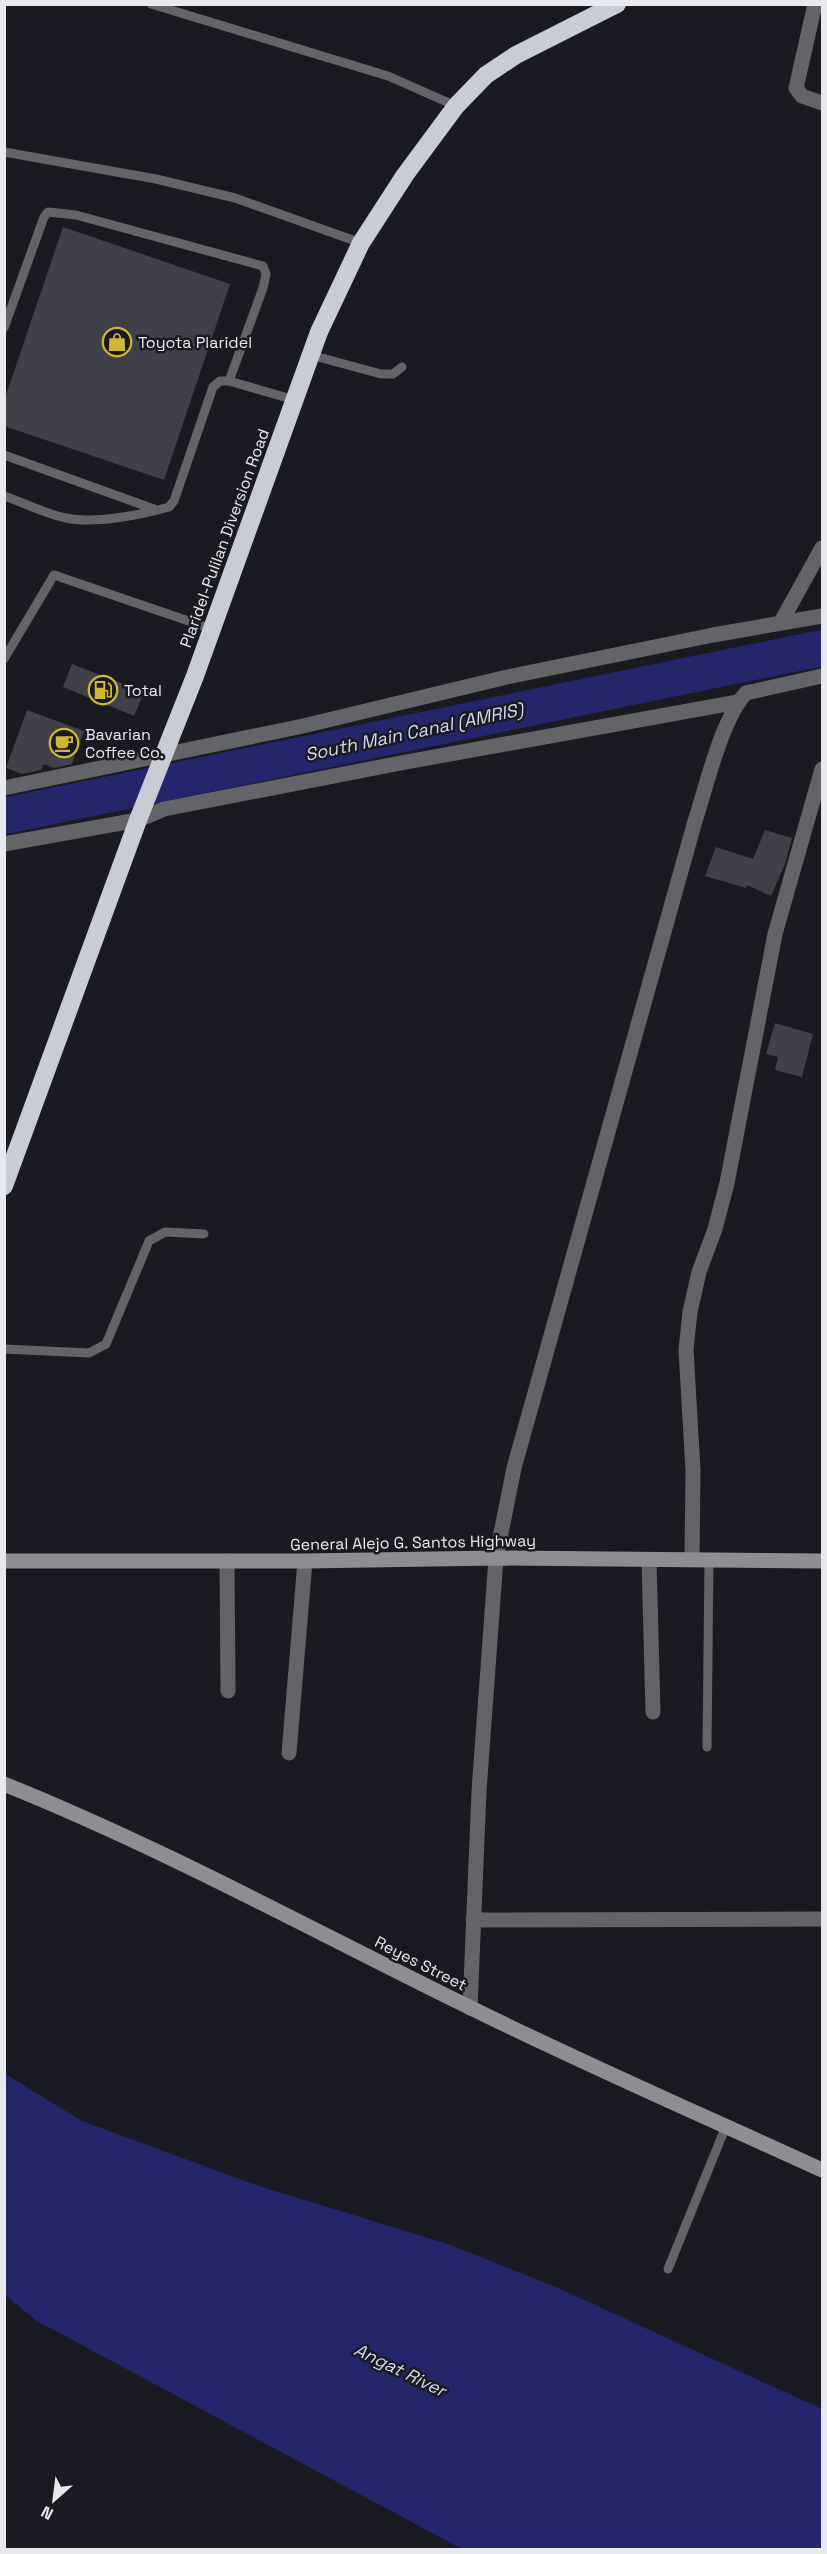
<svg xmlns="http://www.w3.org/2000/svg" width="827" height="2554" viewBox="0 0 827 2554" font-family="'Space Grotesk',sans-serif">
<rect width="100%" height="100%" fill="#1a1b22"/>
<!-- water -->
<polygon fill="#25256b" points="4,2073 82,2121 259,2186 448,2244 556,2287 822,2409 822,2549 462,2549 37,2321 5,2295"/>
<g fill="none" stroke-linecap="round" stroke-linejoin="round">
<!-- river -->
<polyline stroke="#25256b" stroke-width="36" points="4,816 822,648"/>
</g>
<!-- building -->
<g fill="#3f4048">
<polygon points="63,227 230,284 164,480 4,426 4,401"/>
<polygon points="72,664 144,692 134,716 63,687"/>
<polygon points="27,710 84,731 72,764 54,768 44,764 41,770 22,774 6,768"/>
<polygon points="765,830 792,838 785,864 771,896 747,885 746,888 705,876 716,847 753,859"/>
<polygon points="775,1023 813,1034 802,1077 775,1070 778,1057 766,1054"/>
</g>
<g fill="none" stroke-linecap="round" stroke-linejoin="round">
<!-- lane -->
<g stroke="#636468" stroke-width="9">
<polyline points="151,4 388,76 456,106"/>
<polyline points="4,152 156,179 235,198 361,243"/>
<polyline points="4,328 44,217 48,212 76,215 263,266 266,274 263,288 229,381"/>
<polyline points="311,355 381,374 393,374 402,367"/>
<polyline points="4,455 154,509"/>
<path d="M4,496c21,7 41,18 62,22 29,6 75,-3 103,-11l5,-6 39,-114 7,-6h9l66,19"/>
<polyline points="4,659 54,575 212,629"/>
<polyline points="4,1349 89,1353 106,1344 149,1241 165,1232 204,1234"/>
<polyline points="707,1747 709,1560"/>
<polyline points="668,2269 726,2126"/>
</g>
<!-- street -->
<g stroke="#636468" stroke-width="15">
<polyline points="815,4 796,88 802,96 822,103"/>
<polyline points="781,622 822,548"/>
<polyline points="4,788 303,726 507,677 713,635 822,616"/>
<polyline points="4,844 138,820 164,809 406,762 738,702"/>
<polyline points="692,1559 693,1470 686,1350 690,1312 699,1272 715,1229 727,1183 775,934 822,769"/>
<polyline points="649,1560 653,1712"/>
<polyline points="227,1561 228,1691"/>
<polyline points="289,1753 305,1561"/>
<polyline points="473,1920 822,1919"/>
<path d="M470,2008l9,-217 17,-233 18,-90 181,-647c12,-36 26,-101 51,-128l76,-17"/>
</g>
<!-- secondary -->
<g stroke="#8d8e94" stroke-width="15">
<polyline points="4,1561 305,1561 496,1558 822,1561"/>
<path d="M4,1784c159,64 310,147 463,222 117,58 237,110 355,164"/>
</g>
<!-- highway -->
<polyline stroke="#caccd5" stroke-width="18" points="4,1186 138,820 195,676 319,332 361,243 405,175 456,106 486,75 516,55 617,4"/>
</g>
<!-- icons -->
<defs>
<g id="shop-ring" transform="scale(1.5)"><circle r="9.5" fill="#1a1b22" stroke="#d2b736" stroke-width="1.5"/><path d="M-5-2.5h2.3a2.7 3.5 0 0 1 5.4 0H5L5.5 6h-11ZM-1.5-2.5h3a1.5 2.3 0 0 0-3 0Z" fill="#d2b736"/></g>
<g id="fuel-ring" transform="scale(1.5)"><circle r="9.5" fill="#1a1b22" stroke="#d2b736" stroke-width="1.5"/><path d="M-5.5-6h7V0h2V4h1.3V-2.5L3-4.5l.8-.8L6-3V5H2.5V1h-1V6h-7ZM-4.2-4.7v3.2H.2V-4.7Z" fill="#d2b736"/></g>
<g id="cafe-ring" transform="scale(1.5)"><circle r="9.5" fill="#1a1b22" stroke="#d2b736" stroke-width="1.5"/><path d="M-5.5-4.5H6V0H3Q3 3.5 0 3.5H-2.5Q-5.5 3.5-5.5 0ZM3-3.2v2h1.7v-2ZM-6 4.5H4V6H-6Z" fill="#d2b736"/></g>
</defs>
<g fill-rule="evenodd">
<use href="#shop-ring" x="117" y="342"/>
<use href="#fuel-ring" x="103" y="690"/>
<use href="#cafe-ring" x="64" y="743"/>
</g>
<g text-anchor="middle" stroke-width="5" stroke-linejoin="round" paint-order="stroke">
<!-- poi labels -->
<g font-size="16" fill="#e8e9ee" stroke="#1a1b22" text-anchor="start">
<text x="138" y="348">Toyota Plaridel</text>
<text x="124" y="696">Total</text>
<text x="85" y="740">Bavarian<tspan x="85" dy="18">Coffee Co.</tspan></text>
</g>
<!-- street labels -->
<g font-size="16" fill="#e8e9ee" stroke="#1a1b22">
<text transform="translate(224 538) rotate(-70)" y="6">Plaridel-Pulilan Diversion Road</text>
<text transform="translate(413 1542) rotate(-1)" y="6">General Alejo G. Santos Highway</text>
<text transform="translate(421 1963) rotate(27)" y="6">Reyes Street</text>
</g>
<!-- water labels -->
<g font-size="18" font-style="italic" fill="#d5d9ef" stroke="#1a1b22">
<text transform="translate(414 732) rotate(-12)" y="6">South Main Canal (AMRIS)</text>
<text transform="translate(400 2370) rotate(26)" y="6">Angat River</text>
</g>
</g>
<!-- border -->
<rect width="827" height="2554" fill="none" stroke="#e8e9ee" stroke-width="12"/>
<!-- north arrow -->
<g transform="translate(54 2500) rotate(208)" stroke="#1a1b22" stroke-width="4.5" paint-order="stroke">
<path d="M0-4.5L10 22L0 15L-10 22Z" fill="#e8e9ee"/>
<text y="-9" font-size="16" font-weight="bold" text-anchor="middle" fill="#e8e9ee">N</text>
</g>
</svg>
